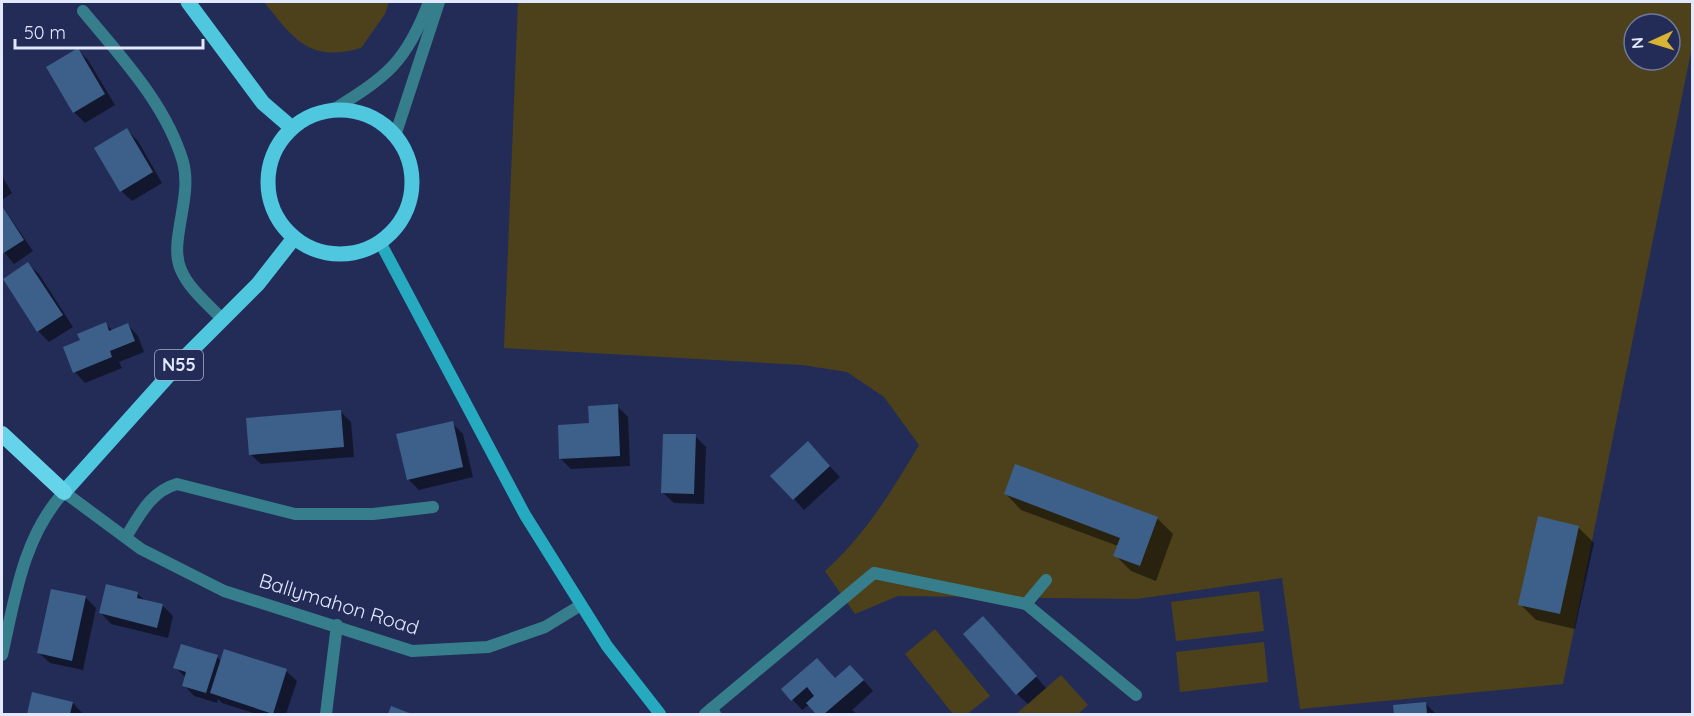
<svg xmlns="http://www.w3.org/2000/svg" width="1694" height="716" viewBox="0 0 1694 716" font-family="Quicksand,sans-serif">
<rect width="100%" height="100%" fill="#232c57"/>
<!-- green -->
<g fill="#4c411b" fill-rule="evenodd">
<path d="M264,2h125l-4,12 -24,34c-52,15 -67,-9 -97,-46z"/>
<path d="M518,2h1174v45l-129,637 -263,25 -18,-131 -145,21 -239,-3 -43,18 -30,-43c40,-36 67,-80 94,-126l-35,-48 -37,-25 -45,-7 -298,-17zM1634,24h36v36h-36z"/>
<polygon points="1259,591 1264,631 1176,641 1171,602"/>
<polygon points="935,629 990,696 967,714 953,714 905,654"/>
<polygon points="1264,642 1268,682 1180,692 1176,652"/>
<polygon points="1061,675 1088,705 1078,714 1016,714"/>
</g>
<!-- shadow -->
<g fill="#0007">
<polygon points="78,50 88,60 115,105 85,123 74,112"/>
<polygon points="127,130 138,141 162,183 132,201 121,191"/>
<polygon points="2,176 12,193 2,200"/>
<polygon points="2,206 33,251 14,264 2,250"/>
<polygon points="28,264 39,274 73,327 49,342 38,331 5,279"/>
<polygon points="105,324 113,331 128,325 138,336 144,352 119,362 122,368 85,383 75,372 82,341"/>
<polygon points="617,406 628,417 630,466 571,469 560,458 590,425"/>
<polygon points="340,411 351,422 354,457 261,464 250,454"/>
<polygon points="452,423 463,434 473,477 419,490 409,480 398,436"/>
<polygon points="695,436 706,447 704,504 674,503 663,493"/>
<polygon points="818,454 840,477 804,510 773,476"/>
<polygon points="1016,466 1157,518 1173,534 1156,581 1131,571 1115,555 1118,546 1021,510 1006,494"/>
<polygon points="1578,527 1594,543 1575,629 1536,620 1520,604"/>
<polygon points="138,594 145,601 162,605 173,616 168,638 111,624 101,613"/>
<polygon points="85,597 96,608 83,670 50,663 39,653"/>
<polygon points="994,628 1046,688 1028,704 1017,694"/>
<polygon points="217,657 222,662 286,671 297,681 286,714 256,714 222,703 218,699 217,703 194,696 184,685 186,678 175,667"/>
<polygon points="861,677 873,691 852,710 857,714 818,714 809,705 802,710 783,689"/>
<polygon points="34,694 73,703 83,714 29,714"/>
<polygon points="1426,704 1436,714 1395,714 1395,706"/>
</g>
<!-- building -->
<g fill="#3c6089">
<polygon points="78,48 105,94 73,113 46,67"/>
<polygon points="127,128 153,172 120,192 94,148"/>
<polygon points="2,206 24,240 2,254"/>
<polygon points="28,262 63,315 37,332 3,279"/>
<polygon points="106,322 109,331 128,323 135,341 110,351 112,357 73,373 63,347 80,340 77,334"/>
<polygon points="618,404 620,456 559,459 558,425 589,423 588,406"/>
<polygon points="341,410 344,447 249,455 246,418"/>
<polygon points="453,421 463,467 407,480 396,434"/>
<polygon points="663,434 696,434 694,494 661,493"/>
<polygon points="808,441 830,466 793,500 770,476"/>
<polygon points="1015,464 1158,517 1140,566 1113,556 1120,538 1004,494"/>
<polygon points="1538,516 1579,526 1560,614 1518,605"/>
<polygon points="106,584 138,592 137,598 163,604 157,628 99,613"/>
<polygon points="51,589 86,596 72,661 37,653"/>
<polygon points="983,616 1037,676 1016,695 963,634"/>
<polygon points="181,644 218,655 206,693 182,686 186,672 173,668"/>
<polygon points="224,649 287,669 273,714 210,693"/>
<polygon points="817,658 835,678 850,665 864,680 824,714 816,714 806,703 814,696 807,687 791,701 781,689"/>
<polygon points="32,692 73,702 70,714 27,714"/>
<polygon points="1426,702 1427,714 1394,714 1393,705"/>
<polygon points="391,706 412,714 388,714"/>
</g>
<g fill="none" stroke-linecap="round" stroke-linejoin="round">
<!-- service -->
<g stroke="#377e8c" stroke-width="12">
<polyline points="1026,604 1136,695"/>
<polyline points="711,709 874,573 1026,604 1046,580"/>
</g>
<!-- minor -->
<g stroke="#377e8c" stroke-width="12">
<path d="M83,11c38,46 83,93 100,151 10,36 -15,80 -2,108 8,19 27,34 41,49"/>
<path d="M333,110c54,-34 73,-47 96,-108"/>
<polyline points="395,136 439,2"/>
<path d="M126,537c13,-21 25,-46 51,-53l118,30h78l60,-7"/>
<polyline points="326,714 337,625"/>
<polyline points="705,714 711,709 715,714"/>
</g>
<!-- tertiary -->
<path stroke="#377e8c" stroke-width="12" d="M2,655c13,-57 21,-118 62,-163l77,57 83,42 188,60 76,-4 57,-20 36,-22"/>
<!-- secondary -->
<polyline stroke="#25aac0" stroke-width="12" points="380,242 525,515 607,646 660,714"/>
<!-- primary -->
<g stroke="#4ec7df" stroke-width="15">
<polyline points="188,2 263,103 292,128"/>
<circle cx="340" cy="182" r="72"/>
<polyline points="64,492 186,356 258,284 294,238"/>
</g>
<!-- trunk -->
<polyline stroke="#65d4ea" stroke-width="16" points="2,434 64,492"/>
</g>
<g text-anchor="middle" stroke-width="4.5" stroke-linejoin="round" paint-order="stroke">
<!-- shield labels -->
<rect fill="#232c57" stroke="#a8b0cd" stroke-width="1.5" x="155" y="350" width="48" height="30" rx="4.5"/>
<g font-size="18" font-weight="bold" fill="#e1e8ff">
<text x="179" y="371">N55</text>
</g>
<!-- street labels -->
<g font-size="20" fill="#e1e8ff" stroke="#232c57">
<text transform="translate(339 604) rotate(17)" y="7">Ballymahon Road</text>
</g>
</g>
<!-- border -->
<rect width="1694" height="716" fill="none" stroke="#e1e8ff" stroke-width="6"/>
<!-- north arrow -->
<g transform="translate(1652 42) rotate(266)"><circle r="28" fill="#232c57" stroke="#6f779a" stroke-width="1.5"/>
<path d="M0-4.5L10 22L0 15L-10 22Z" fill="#d8b434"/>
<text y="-9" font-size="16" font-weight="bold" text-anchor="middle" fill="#e1e8ff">N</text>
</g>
<!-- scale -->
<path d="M15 39v9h188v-9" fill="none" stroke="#e1e8ff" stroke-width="3"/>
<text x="24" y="39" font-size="18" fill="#e1e8ff" stroke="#232c57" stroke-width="4.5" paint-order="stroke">50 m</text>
</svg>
